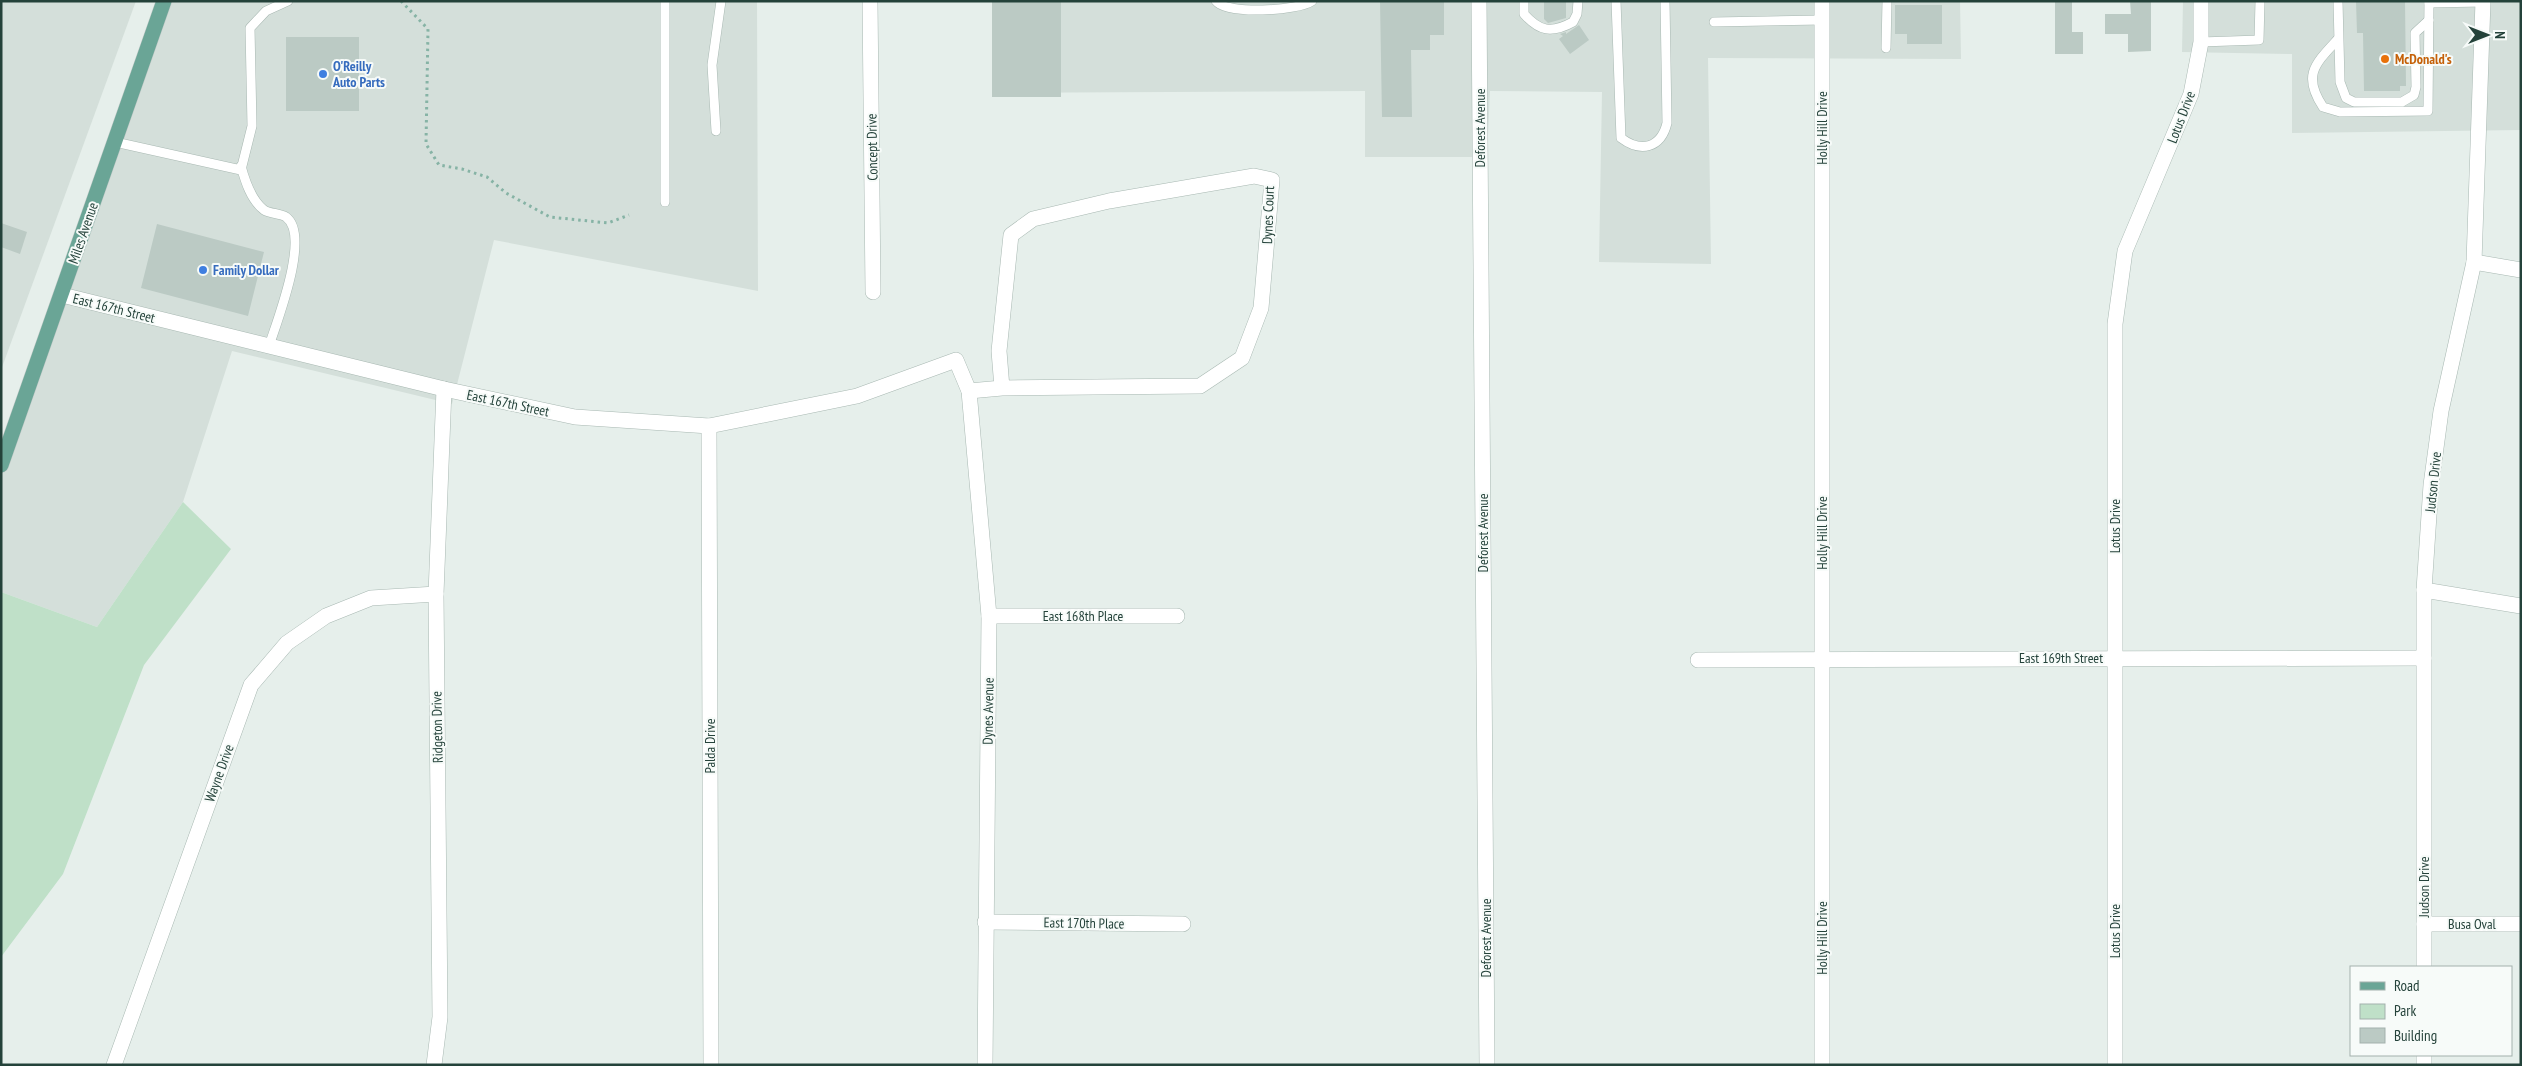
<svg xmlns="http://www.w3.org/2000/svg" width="2522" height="1066" viewBox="0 0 2522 1066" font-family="'PT Sans Narrow',sans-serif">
<rect width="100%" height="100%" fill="#e6efeb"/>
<!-- built -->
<g fill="#d4dfda">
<polygon points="1,1 136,1 1,370"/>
<polygon points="164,1 757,1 758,291 494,240 452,404 232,351 183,502 97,627 1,592 1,465"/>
<polygon points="992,1 1960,1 1961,59 1708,58 1711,264 1599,262 1602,92 1490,91 1487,157 1365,157 1365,91 992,93"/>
<polygon points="2183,1 2521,1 2521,130 2292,133 2292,54 2182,52"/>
</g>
<!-- green -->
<polygon fill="#bfe0c8" points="183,502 231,549 144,665 63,874 1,957 1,592 97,627"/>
<!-- building -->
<g fill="#bbcac4">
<rect x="992" y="1" width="69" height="96"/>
<polygon points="1380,1 1444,1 1444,35 1430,35 1430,50 1411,50 1412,117 1382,117"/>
<polygon points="1544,1 1566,1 1566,18 1548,23 1544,19"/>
<polygon points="2055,1 2072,1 2072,32 2083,32 2083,54 2055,54"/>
<polygon points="2130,1 2151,1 2151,51 2128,52 2128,34 2105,34 2105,14 2131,14"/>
<polygon points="2356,1 2405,1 2406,86 2400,86 2400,91 2364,91 2363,33 2357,33"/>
<polygon points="1895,5 1942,5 1942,44 1907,44 1907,34 1895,34"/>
<polygon points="1579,25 1589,40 1570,54 1559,39 1563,36 1560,34 1566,32 1566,34"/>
<rect x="286" y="37" width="73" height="74"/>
<polygon points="1,223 27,232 20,254 1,247"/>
<polygon points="157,224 264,252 248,316 141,288"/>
</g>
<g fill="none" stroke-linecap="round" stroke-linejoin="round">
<!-- lane casing -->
<g stroke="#a8b8b2" stroke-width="10">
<g id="lane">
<polyline points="665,1 665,202"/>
<path d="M1216,1c11,14 82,10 96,0"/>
<path d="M1524,1v13c15,17 27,20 49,8l4,-8 1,-13"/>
<path d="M1616,1l5,137c20,15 40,10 46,-15l-2,-122"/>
<polyline points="2338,1 2340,82 2346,98 2354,102 2402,102 2414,95 2416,87 2415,33 2429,20"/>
<polyline points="2429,3 2483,2"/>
<polyline points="1714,22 1822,20"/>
<path d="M2338,39c-23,25 -36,36 -15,68l17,5 88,-1 1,-110"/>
<polyline points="2201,42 2259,40 2260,1"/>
<polyline points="1886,48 1887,1"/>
<polyline points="716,131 712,65 721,1"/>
<polyline points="115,142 241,170 252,126 250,28 266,11 288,1"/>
<path d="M241,166c4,15 10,34 23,44 6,4 16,3 22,7 25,18 -9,104 -17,129"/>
</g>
</g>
<!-- street casing -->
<g stroke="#a8b8b2" stroke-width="16">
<g id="street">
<polyline points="870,1 873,292"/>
<polyline points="1479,1 1487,1065"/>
<polyline points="1822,1 1822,1065"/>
<polyline points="2474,262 2521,270"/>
<polyline points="62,295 444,389 575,417 709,426 857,396 956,360 969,391 989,616 985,1065"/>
<polyline points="969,391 1002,388 1200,386 1242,358 1261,308 1272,180 1254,176 1109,201 1033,219 1011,235 999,351 1002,388"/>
<polyline points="709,426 711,1065"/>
<polyline points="2424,590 2521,606"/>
<polyline points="989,616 1177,616"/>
<polyline points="1698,660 2424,658"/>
<polyline points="985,922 1183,924"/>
<polyline points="2424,924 2521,924"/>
<polyline points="2424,967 2424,590 2431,485 2441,411 2474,262 2483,1"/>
<polyline points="2424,1055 2424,1065"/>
<polyline points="114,1065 251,685 287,643 326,616 371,598 436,594"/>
<polyline points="434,1065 440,1017 436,594 444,389"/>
<polyline points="2115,1065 2115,324 2125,251 2191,94 2201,42 2201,1"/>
</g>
</g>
<!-- primary casing -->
<g stroke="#c2cac8" stroke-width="16">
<polyline id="primary" points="1,465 164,1"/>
</g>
<!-- path -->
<polyline stroke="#86b3a5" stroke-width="3" stroke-dasharray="2.5 4" stroke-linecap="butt" points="401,1 428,29 426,144 439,165 462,169 487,177 506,193 550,217 608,223 629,215"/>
<!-- lane -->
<use href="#lane" stroke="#fff" stroke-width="9"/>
<!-- street -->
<use href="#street" stroke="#fff" stroke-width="15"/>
<!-- primary -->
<use href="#primary" stroke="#6aa596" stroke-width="15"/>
</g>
<!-- markers -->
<circle fill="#e8710a" stroke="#f7fbf9" stroke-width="2" cx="2385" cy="59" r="5"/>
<g fill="#3f7fe0" stroke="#f7fbf9" stroke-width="2">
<circle cx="323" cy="74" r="5"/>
<circle cx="203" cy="270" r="5"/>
</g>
<g text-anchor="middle" stroke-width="4" stroke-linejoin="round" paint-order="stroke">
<!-- food labels -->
<g font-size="14" font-weight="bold" fill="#c56008" stroke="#f7fbf9" text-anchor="start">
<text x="2395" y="64">McDonald's</text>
</g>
<!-- shop labels -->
<g font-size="14" font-weight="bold" fill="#366cbe" stroke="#f7fbf9" text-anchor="start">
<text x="333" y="71">O'Reilly<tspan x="333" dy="16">Auto Parts</tspan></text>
<text x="213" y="275">Family Dollar</text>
</g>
<!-- street labels -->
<g font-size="14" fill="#24423a" stroke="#f7fbf9">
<text transform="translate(2181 117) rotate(-69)" y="5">Lotus Drive</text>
<text transform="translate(1480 128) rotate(-90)" y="5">Deforest Avenue</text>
<text transform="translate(1822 128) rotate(-90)" y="5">Holly Hill Drive</text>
<text transform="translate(872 147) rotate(-91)" y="5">Concept Drive</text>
<text transform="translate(1268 215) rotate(-88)" y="5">Dynes Court</text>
<text transform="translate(83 233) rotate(-71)" y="5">Miles Avenue</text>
<text transform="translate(114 308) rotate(14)" y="5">East 167th Street</text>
<text transform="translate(508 403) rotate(12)" y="5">East 167th Street</text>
<text transform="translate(2433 482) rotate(-84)" y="5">Judson Drive</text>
<text transform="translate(2115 526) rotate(-90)" y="5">Lotus Drive</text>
<text transform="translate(1483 533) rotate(-90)" y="5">Deforest Avenue</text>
<text transform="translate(1822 533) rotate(-90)" y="5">Holly Hill Drive</text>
<text x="1083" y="621">East 168th Place</text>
<text x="2061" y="663">East 169th Street</text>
<text transform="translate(988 711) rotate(-89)" y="5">Dynes Avenue</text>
<text transform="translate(437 727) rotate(-91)" y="5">Ridgeton Drive</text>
<text transform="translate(710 746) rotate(-90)" y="5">Palda Drive</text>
<text transform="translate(219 773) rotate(-70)" y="5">Wayne Drive</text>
<text transform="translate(2424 887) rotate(-90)" y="5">Judson Drive</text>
<text transform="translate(1084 923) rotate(1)" y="5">East 170th Place</text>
<text x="2472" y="929">Busa Oval</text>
<text transform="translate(2115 931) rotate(-90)" y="5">Lotus Drive</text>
<text transform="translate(1486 938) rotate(-90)" y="5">Deforest Avenue</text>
<text transform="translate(1822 938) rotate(-90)" y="5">Holly Hill Drive</text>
</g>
</g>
<!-- border -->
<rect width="2522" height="1066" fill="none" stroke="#24423a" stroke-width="5"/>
<!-- legend -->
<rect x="2350" y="966" width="162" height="90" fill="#f7fbf9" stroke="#a3b1ad"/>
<rect x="2360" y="982" width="25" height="8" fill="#6aa596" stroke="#a3b1ad"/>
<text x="2394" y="991" font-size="15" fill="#24423a">Road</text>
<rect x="2360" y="1004" width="25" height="15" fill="#bfe0c8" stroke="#a3b1ad"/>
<text x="2394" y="1016" font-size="15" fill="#24423a">Park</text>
<rect x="2360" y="1028" width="25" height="15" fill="#bbcac4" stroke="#a3b1ad"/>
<text x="2394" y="1041" font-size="15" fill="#24423a">Building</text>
<!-- north arrow -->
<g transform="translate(2487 35) rotate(90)" stroke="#f7fbf9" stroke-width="4" paint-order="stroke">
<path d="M0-4L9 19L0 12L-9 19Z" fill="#24423a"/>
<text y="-8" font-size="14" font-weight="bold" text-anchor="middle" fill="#24423a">N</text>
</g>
</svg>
